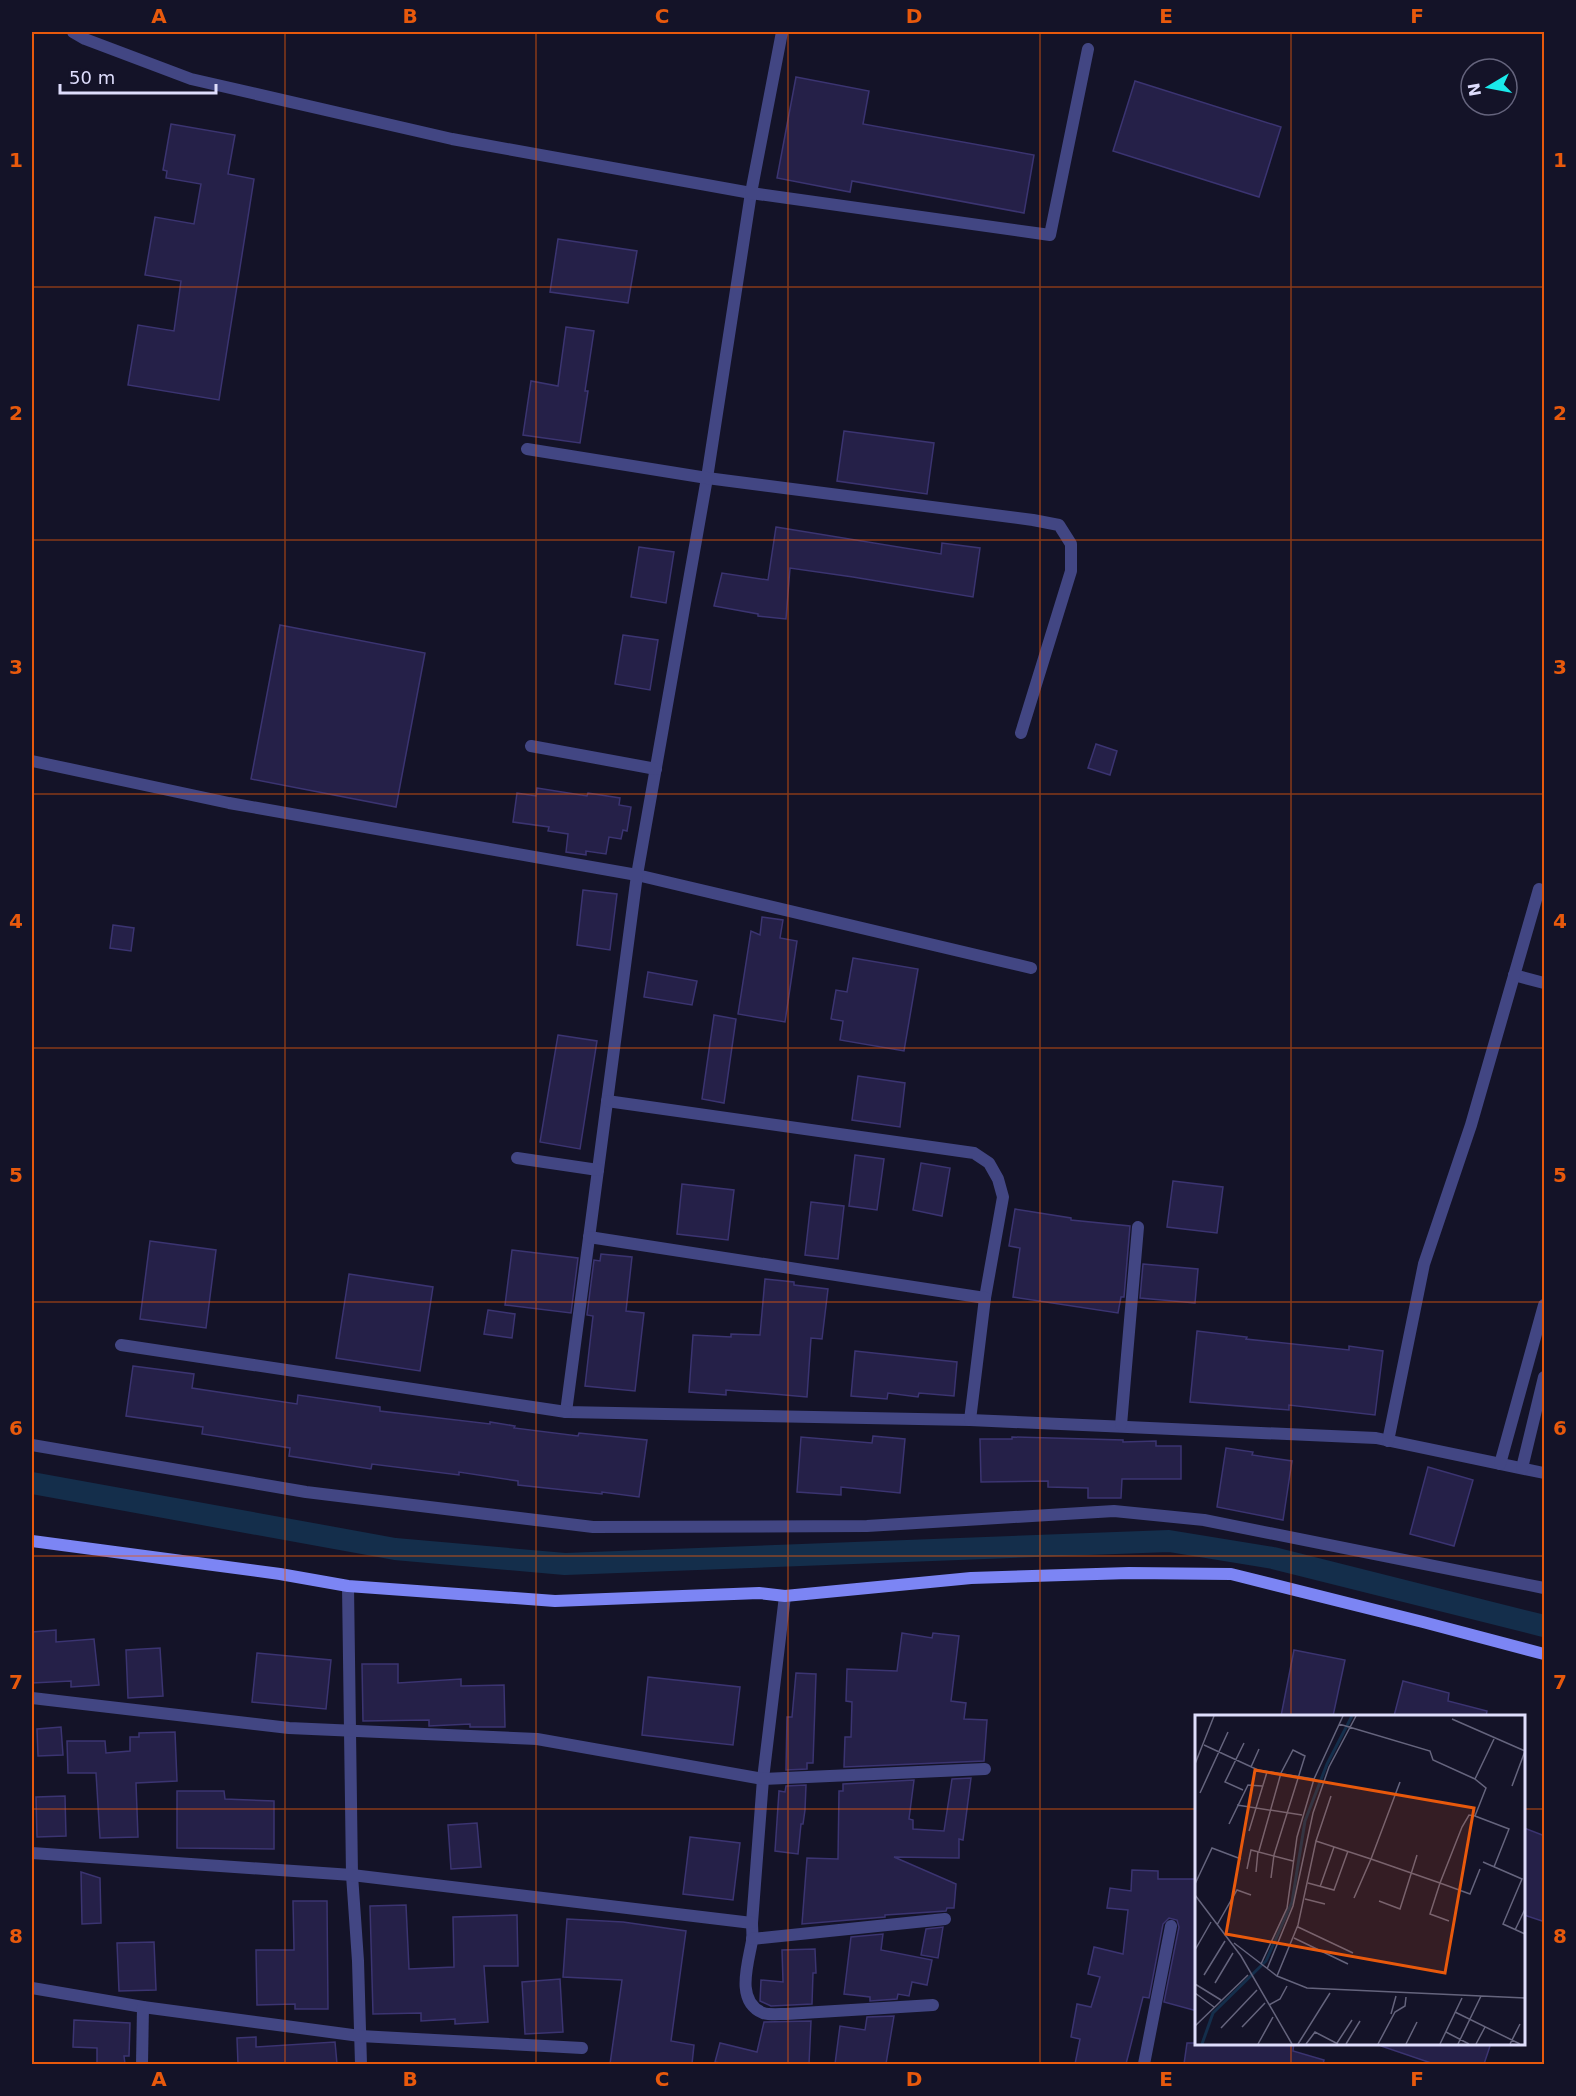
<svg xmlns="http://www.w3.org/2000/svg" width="1576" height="2096" viewBox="0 0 1576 2096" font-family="'DejaVu Sans',sans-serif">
<rect width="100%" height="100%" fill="#141328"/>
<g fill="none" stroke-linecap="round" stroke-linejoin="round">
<!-- canal -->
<polyline stroke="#142e4b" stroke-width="22" points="32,1483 395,1549 565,1564 1169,1541 1273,1558 1544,1626"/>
</g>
<!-- building -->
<g fill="#252048" stroke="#3b3471" stroke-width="1.5">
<polygon points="796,77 869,91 863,124 1034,155 1024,213 852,181 850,192 777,178"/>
<polygon points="1135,81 1281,127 1259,197 1113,151"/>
<polygon points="171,124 235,135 228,174 254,179 219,400 128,385 138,325 174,331 181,281 145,275 155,217 194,224 201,184 166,178 167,171 163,170"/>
<polygon points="558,239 637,251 628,303 550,292"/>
<polygon points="566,327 594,331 585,391 588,391 580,443 523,435 531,381 558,386"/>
<polygon points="844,431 934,443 927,494 837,481"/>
<polygon points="776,527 941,554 942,543 980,548 973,597 853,577 790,568 786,619 758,616 758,614 714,606 722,573 768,580"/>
<polygon points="639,547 674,552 666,603 631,597"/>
<polygon points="280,625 425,653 396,807 251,779"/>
<polygon points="623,635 658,640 650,690 615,684"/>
<polygon points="1096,744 1117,751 1110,775 1088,768"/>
<polygon points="537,788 587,796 588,793 620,798 619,805 631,807 627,831 623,830 621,839 609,837 606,854 586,851 586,855 566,852 568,834 548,831 549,827 513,822 517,793 536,796"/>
<polygon points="583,890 617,894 610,950 577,945"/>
<polygon points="762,917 783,920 780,938 797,941 785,1022 738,1014 751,931 760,935"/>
<polygon points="113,925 134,928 131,951 110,948"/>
<polygon points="853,958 918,969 904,1051 840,1040 843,1021 831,1019 836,990 847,992"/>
<polygon points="648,972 697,981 692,1005 644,997"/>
<polygon points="714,1015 736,1019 724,1103 702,1099"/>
<polygon points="558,1035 597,1041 580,1149 540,1142"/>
<polygon points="858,1076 905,1083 900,1127 852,1120"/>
<polygon points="855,1155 884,1159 877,1210 849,1206"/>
<polygon points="921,1163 950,1168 942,1216 913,1210"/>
<polygon points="1173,1181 1223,1187 1217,1233 1167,1227"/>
<polygon points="682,1184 734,1190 728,1240 677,1234"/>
<polygon points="811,1202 844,1206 838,1259 805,1255"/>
<polygon points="1015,1209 1071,1218 1071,1220 1130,1226 1124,1297 1121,1297 1118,1313 1013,1297 1020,1248 1009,1246"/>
<polygon points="150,1241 216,1250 206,1328 140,1319"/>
<polygon points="512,1250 578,1258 571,1313 505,1305"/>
<polygon points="601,1254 632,1257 626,1311 644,1313 635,1391 585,1386 593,1316 587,1315 594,1260 600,1261"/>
<polygon points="1143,1264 1198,1269 1195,1303 1140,1298"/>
<polygon points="349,1274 433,1287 420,1371 336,1358"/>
<polygon points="765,1279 794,1282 794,1285 828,1289 822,1339 811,1338 807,1397 726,1390 726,1395 689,1392 693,1335 731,1337 731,1334 760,1335"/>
<polygon points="488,1310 515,1314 512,1338 484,1334"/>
<polygon points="1197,1331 1247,1337 1246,1339 1349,1350 1349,1346 1383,1351 1375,1415 1289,1405 1289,1410 1190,1402"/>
<polygon points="855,1351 957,1362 954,1396 919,1393 918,1397 888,1393 887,1399 851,1396"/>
<polygon points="133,1366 194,1374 192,1388 297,1404 298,1395 380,1407 380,1411 490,1424 490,1422 515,1426 514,1428 578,1436 579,1433 647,1440 639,1497 602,1492 602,1494 518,1485 518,1481 459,1472 459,1475 372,1464 371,1469 289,1456 290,1448 202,1434 203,1427 126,1416"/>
<polygon points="873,1436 905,1439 900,1493 841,1487 841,1495 797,1492 801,1437 872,1443"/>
<polygon points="1012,1437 1123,1440 1123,1442 1156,1441 1156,1446 1181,1446 1181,1479 1122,1479 1121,1498 1088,1498 1088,1488 1048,1487 1048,1481 981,1482 980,1439 1012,1439"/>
<polygon points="1226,1448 1253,1452 1252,1455 1292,1461 1283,1520 1217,1507"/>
<polygon points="1428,1467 1473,1480 1454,1546 1410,1534"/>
<polygon points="56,1630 56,1642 94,1639 99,1685 71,1687 71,1681 32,1683 32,1632"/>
<polygon points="902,1633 932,1638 933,1633 959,1636 951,1701 966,1703 964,1719 987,1720 984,1761 844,1767 845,1737 851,1737 852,1702 846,1701 847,1669 897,1671"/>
<polygon points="160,1648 163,1696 128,1698 126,1650"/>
<polygon points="1294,1650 1345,1660 1333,1716 1281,1716"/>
<polygon points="257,1653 331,1660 326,1709 252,1702"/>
<polygon points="362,1664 398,1664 398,1683 461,1679 461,1686 504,1685 505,1727 470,1727 470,1724 429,1726 429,1720 363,1721"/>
<polygon points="796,1673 816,1674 813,1763 807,1763 807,1769 786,1770 787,1717 792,1717"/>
<polygon points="648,1677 740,1687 733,1745 642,1735"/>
<polygon points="1403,1681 1449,1693 1448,1701 1487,1711 1486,1716 1394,1716"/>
<polygon points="61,1727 63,1755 38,1756 37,1729"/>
<polygon points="175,1732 177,1781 136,1783 138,1837 100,1838 96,1773 68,1773 67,1741 105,1741 106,1753 130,1751 130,1737 139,1737 139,1733"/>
<polygon points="971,1778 963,1840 959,1839 959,1858 894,1857 956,1884 954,1908 947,1908 946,1911 885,1915 885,1917 802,1924 807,1858 838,1859 839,1791 843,1791 843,1784 914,1780 909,1819 913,1820 913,1829 944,1831 952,1779"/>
<polygon points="806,1785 805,1810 803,1824 801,1824 798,1854 775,1851 779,1791 785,1792 786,1786"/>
<polygon points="177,1791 224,1791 225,1799 274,1801 274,1849 177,1848"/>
<polygon points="65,1796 66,1836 37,1837 36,1797"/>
<polygon points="477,1823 481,1867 451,1869 448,1825"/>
<polygon points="1524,1828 1545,1836 1545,1922 1524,1915"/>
<polygon points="690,1837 740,1843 733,1900 683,1894"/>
<polygon points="1132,1870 1158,1871 1158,1879 1197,1879 1197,2011 1164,2002 1179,1927 1177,1920 1169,1918 1163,1924 1149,1998 1143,1997 1126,2064 1075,2064 1080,2039 1071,2037 1077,2004 1091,2007 1100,1977 1088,1974 1094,1947 1123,1954 1128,1910 1107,1908 1110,1888 1131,1891"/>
<polygon points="81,1872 100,1878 101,1923 82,1924"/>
<polygon points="293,1901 327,1901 328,2009 295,2009 295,2004 257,2005 256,1950 294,1950"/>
<polygon points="406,1905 409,1969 454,1967 453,1917 517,1915 518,1966 484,1966 488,2022 455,2024 455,2019 421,2021 421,2013 373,2014 370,1906"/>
<polygon points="567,1919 623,1922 686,1931 671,2041 694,2045 692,2064 610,2064 622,1980 563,1977"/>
<polygon points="943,1927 938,1958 921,1955 926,1929"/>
<polygon points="883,1934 881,1950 932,1960 927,1985 912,1982 909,1996 898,1994 897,1999 870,2001 870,1997 844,1994 851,1937"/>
<polygon points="154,1942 156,1990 119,1991 117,1943"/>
<polygon points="815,1949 816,1973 813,1973 812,2004 771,2006 760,2001 761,1980 783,1982 782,1950"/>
<polygon points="560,1979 563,2032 525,2034 522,1982"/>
<polygon points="894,2016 886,2064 835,2064 840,2026 865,2030 867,2017"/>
<polygon points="74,2020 130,2023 129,2056 124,2056 125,2064 97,2064 97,2048 73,2047"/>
<polygon points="811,2021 809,2064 725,2064 715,2062 720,2043 757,2052 764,2022"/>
<polygon points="256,2037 256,2047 335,2042 337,2064 238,2064 237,2038"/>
<polygon points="1187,2043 1294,2043 1293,2051 1324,2060 1323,2064 1184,2064"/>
<polygon points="1381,2043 1491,2043 1484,2064 1434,2064 1381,2046"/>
</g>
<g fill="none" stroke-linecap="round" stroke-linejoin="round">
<!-- street -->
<g stroke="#424683" stroke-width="12">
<polyline points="73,32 85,39 191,79 452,139 751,193 707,478 637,875 1031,968"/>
<polyline points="782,32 751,193 1050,235 1088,49"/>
<polyline points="527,449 707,478 1033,520 1059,525 1071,544 1071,571 1021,733"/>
<polyline points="531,746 656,769"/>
<polyline points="32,761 229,803 637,875 566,1412 970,1420 1376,1438 1544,1473"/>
<polyline points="1514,975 1544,983"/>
<polyline points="607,1101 974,1153 989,1163 998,1179 1003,1197 985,1298 970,1420"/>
<polyline points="517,1158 598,1170"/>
<polyline points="589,1237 985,1298"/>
<polyline points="121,1345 566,1412"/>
<polyline points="1121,1425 1138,1227"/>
<polyline points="1388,1441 1424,1264 1471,1125 1539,889"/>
<polyline points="32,1445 306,1492 593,1527 867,1526 1114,1511 1204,1520 1544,1588"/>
<polyline points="1500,1464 1544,1305"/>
<polyline points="1522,1468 1544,1377"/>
<polyline points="348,1586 352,1875 358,1961 361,2064"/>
<path d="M785,1596l-22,183 -11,144c0,6 1,12 0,18 -4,23 -17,60 11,72 6,2 16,1 23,1l147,-9"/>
<polyline points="32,1698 289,1728 537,1739 763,1779 985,1769"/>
<polyline points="32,1853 352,1875 752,1923"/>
<polyline points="752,1939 945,1919"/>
<polyline points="32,1988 143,2007 360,2036 582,2048"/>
<polyline points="142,2064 143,2007"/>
<polyline points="1144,2064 1171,1926"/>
</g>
<!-- secondary -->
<polyline stroke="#7c85f4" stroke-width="12" points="32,1541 280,1574 348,1586 555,1601 759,1593 785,1596 971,1578 1129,1573 1231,1574 1423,1622 1544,1654"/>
</g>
<!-- grid -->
<path fill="none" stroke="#e8590c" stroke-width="1.5" stroke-opacity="0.55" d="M285,32v2032M536,32v2032M788,32v2032M1040,32v2032M1291,32v1684M32,287h1512M32,540h1512M32,794h1512M32,1048h1512M32,1302h1512M32,1556h1512M32,1809h1164M1524,1809h20M1291,2044v20"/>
<!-- overview -->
<g transform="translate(1195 1715)">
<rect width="330" height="330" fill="#141328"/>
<path fill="none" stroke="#142e4b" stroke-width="3" d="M7,329l11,-31 53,-52 26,-59 13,-81 22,-57 25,-48"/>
<path fill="none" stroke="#65647d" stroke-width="1.5" d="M257,4l73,32M144,9l91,27 3,9 42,19M9,30l54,25 56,9M0,49l19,-48M56,52l8,-18M317,71l13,-35M48,75l-18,-8 19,-39M5,78l28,-61M42,90l65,10M34,109l19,-39 14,1M54,116l18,-59M121,126l15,-45M64,136l22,-78 12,-23 12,6 -31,99 -3,23M288,147l39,17 -19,45 22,10M299,152l15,-38 -34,-13 11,-28 -11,-9 19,-40M52,154l4,-19 42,11M61,157l2,-21M113,168l26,7 14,-39M0,169l17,-36 29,11M125,172l14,-40M0,180l46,61 51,88M159,183l17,-39 69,24 22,-56 7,-12 6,1M110,184l20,5M184,186l21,8 17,-54M254,206l-19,-7 10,-31 30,11 10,-25M22,210l20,-35 14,5M103,212l55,26M320,215l10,-21M99,223l54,26M39,228l43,33 30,12 218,10M0,235l16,-28M66,249l26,-56 10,-71 17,-58 29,-63M72,254l26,-63 20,-93 16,-46 27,-51M9,260l21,-34M82,261l21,-51 18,-84 55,18 29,-77M20,268l18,-30M0,269l26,16M0,278l19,14M74,290l11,-6 7,-13M260,297l65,32M196,299l5,-18M0,311l53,-51M47,312l23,-24M26,313l36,-38M251,317l23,12M142,328l15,-23M63,329l15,-27M103,329l32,-51M111,329l9,-12 23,12M151,329l14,-23M183,329l17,-32 10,-6 1,-9M211,329l11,-22M245,329l22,-46M263,329l23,-48M281,329l9,-17M315,329l10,-20"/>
<path fill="#e8590c" fill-opacity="0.15" stroke="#e8590c" stroke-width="3" d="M60,55l219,38 -29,165 -219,-39z"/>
<rect width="330" height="330" fill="none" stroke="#deddfc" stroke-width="3"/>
</g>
<!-- border -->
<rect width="1576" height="2096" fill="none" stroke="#141328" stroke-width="66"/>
<!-- north arrow -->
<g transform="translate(1489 87) rotate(260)"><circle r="28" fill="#141328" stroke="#65647d" stroke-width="1.5"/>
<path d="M0-4.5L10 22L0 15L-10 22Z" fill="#1aeaeb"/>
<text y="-9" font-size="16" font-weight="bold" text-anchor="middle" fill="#deddfc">N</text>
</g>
<!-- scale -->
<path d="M60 84v9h156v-9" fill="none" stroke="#deddfc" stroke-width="3"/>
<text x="69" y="84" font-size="18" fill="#deddfc" stroke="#141328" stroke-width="4.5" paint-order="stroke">50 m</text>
<rect x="33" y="33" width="1510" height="2030" fill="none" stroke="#e8590c" stroke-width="2"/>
<g font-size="20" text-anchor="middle" font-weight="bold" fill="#e8590c">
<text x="159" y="23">A</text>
<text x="410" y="23">B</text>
<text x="662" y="23">C</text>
<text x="914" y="23">D</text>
<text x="1166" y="23">E</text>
<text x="1417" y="23">F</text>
<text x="16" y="167">1</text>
<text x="1560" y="167">1</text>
<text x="16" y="420">2</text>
<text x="1560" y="420">2</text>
<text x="16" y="674">3</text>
<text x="1560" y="674">3</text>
<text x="16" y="928">4</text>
<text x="1560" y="928">4</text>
<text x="16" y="1182">5</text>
<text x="1560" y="1182">5</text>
<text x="16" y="1435">6</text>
<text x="1560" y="1435">6</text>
<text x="16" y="1689">7</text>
<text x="1560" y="1689">7</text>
<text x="16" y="1943">8</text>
<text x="1560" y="1943">8</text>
<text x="159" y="2086">A</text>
<text x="410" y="2086">B</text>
<text x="662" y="2086">C</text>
<text x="914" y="2086">D</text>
<text x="1166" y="2086">E</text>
<text x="1417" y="2086">F</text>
</g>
</svg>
